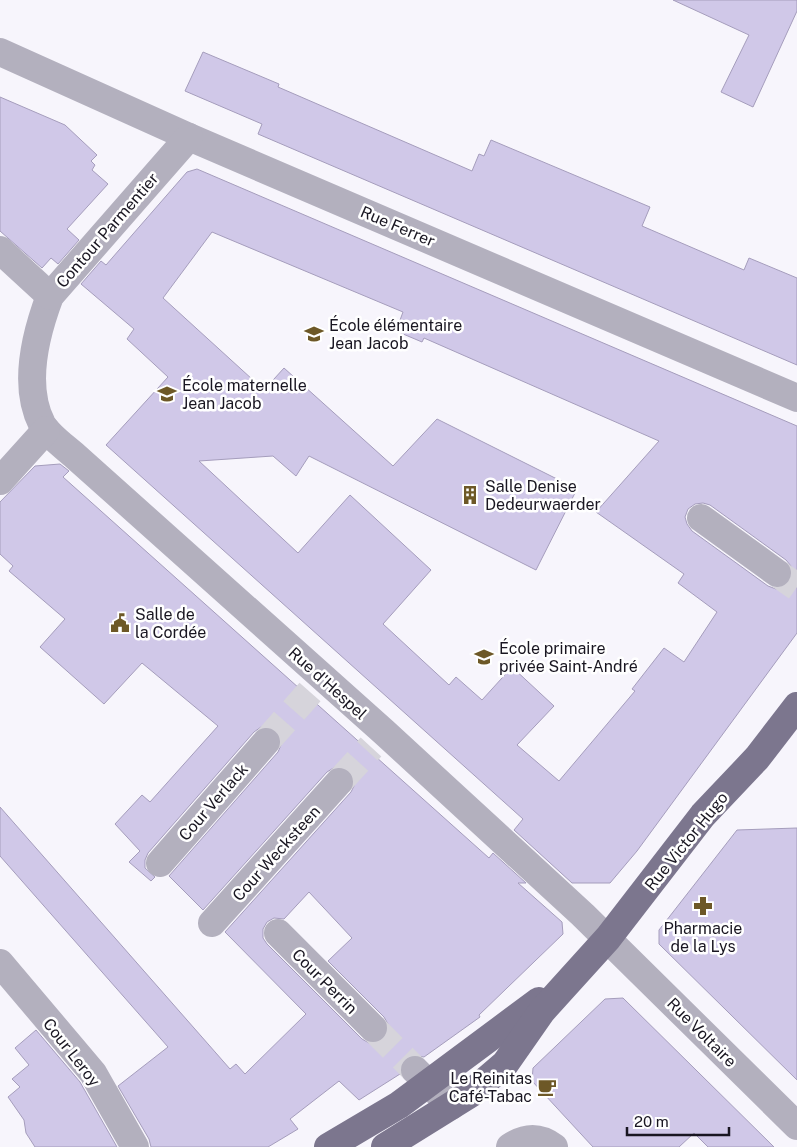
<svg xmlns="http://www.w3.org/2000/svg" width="797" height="1147" viewBox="0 0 797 1147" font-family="'Public Sans',sans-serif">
<rect width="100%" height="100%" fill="#f7f5fc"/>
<!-- building -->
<g fill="#d0c8e8" stroke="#a59dbc" fill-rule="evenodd">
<polygon points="673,0 797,0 797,11 753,107 721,92 749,35"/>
<polygon points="203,52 279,84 278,87 472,171 479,154 484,156 491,140 650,207 642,226 744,270 749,258 797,278 797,365 258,134 262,124 185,91"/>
<polygon points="0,97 65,125 97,155 91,161 95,165 92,170 108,184 67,229 79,240 58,264 51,258 42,268 0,231"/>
<path d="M197,169l600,257v207l-160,218 -27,32h-38l-58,-53 9,-11 -417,-374 62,-68 -41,-38 7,-10 -53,-45 20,-23 5,4 81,-93zM212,232l191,80 -7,19 26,11 2,-4 235,103 -63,71 88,62 -6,9 39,29 -33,50 -20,-14 -32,41 3,2 -76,90 -42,-36 37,-39 -42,-39 -30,33 -26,-23 -7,8 -66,-61 48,-54 -81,-75 -52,58 -99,-92 74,-5 23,20 13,-20 227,114 41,-81 -140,-70 -44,47 -109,-98 -20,22 -101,-92zM703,503l7,2 76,55 5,6 2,8 -4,9 -6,4 -7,2 -8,-3 -76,-55 -5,-7 -2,-7 3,-8 7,-5z"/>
<path d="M60,464l9,7 -6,6 426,381 4,-5 33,30h-8l44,39 1,12 -84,81 1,2 -56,40 -13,-2 -7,4 -4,7v8l-41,26 -20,-19 -49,38 8,10 -30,18h-117l-2,-8 -31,-53 50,-39 -168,-191v-49l230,262 6,-5 9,10 61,-60 -81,-82 126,-140 3,-6v-8l-4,-7 -7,-4h-8l-8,5 -124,138 -34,-34 109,-124 3,-7v-8l-4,-6 -7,-4h-9l-7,5 -106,121 -3,7v8l10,9 -4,4 -22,-19 11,-11 -25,-27 27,-29 8,7 68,-76 -76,-63 -38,41 -64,-57 25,-28 -56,-48 4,-5 -13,-12v-52l35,-36zM309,892l43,46 -24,23 56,56 4,7v8l-4,7 -6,4h-9l-7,-4 -95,-95 -4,-6v-9l4,-7 7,-4 10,1z"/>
<polygon points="797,828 797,1080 659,944 659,930 737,830"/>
<polygon points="623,998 697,1071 774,1147 708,1147 694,1133 679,1147 593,1147 532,1081 533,1068 605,999"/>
<polygon points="36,1030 80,1082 117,1147 35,1147 26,1133 24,1120 8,1097 20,1087 12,1079 29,1065 15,1048"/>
</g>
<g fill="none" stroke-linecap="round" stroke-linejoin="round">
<!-- minor-tunnel -->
<g stroke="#d6d4db" stroke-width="28" stroke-dasharray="28 14" stroke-linecap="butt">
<polyline points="777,573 797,587"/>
<polyline points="266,742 310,692"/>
<polyline points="339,782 371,747"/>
<polyline points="373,1028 415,1070"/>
</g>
<!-- minor -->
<g stroke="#b3b0be" stroke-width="28">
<polyline points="0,52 189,137 797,398"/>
<path d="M189,137l-139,159c-14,37 -28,89 -8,128 7,12 23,23 33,32l309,276 199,183 214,211"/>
<polyline points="0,250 50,296"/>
<polyline points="0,481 46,430"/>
<polyline points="701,518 777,573"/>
<polyline points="160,863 266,742"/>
<polyline points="212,923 339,782"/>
<polyline points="278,933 373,1028"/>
<polyline points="0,963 93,1073 135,1147"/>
<polyline points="415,1070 451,1106"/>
<path d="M510,1147c15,-10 29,-11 44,0"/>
</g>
<!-- major -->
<g stroke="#7c768e" stroke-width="28">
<polyline points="328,1147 399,1105 539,1001"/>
<polyline points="385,1147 470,1094 505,1064 542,1011 608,938 703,815 757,758 797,706"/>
</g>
</g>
<!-- icons -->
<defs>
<g id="school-bare" transform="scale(1.5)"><path d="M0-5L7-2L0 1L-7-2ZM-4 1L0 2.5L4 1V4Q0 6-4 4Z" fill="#6d5827" stroke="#fff" stroke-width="2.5" paint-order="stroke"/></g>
<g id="building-bare" transform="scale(1.5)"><path d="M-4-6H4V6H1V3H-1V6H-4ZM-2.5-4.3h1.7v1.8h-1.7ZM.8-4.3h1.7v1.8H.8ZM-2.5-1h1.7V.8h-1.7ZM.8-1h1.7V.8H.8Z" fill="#6d5827" stroke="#fff" stroke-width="2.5" paint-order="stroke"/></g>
<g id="civic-bare" transform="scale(1.5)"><path d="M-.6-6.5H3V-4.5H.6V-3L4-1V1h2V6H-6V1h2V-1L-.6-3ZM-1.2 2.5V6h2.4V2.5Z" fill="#6d5827" stroke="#fff" stroke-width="2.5" paint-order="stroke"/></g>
<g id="pharmacy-bare" transform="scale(1.5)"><path d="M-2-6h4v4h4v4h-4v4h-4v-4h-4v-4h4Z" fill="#6d5827" stroke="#fff" stroke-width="2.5" paint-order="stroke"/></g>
<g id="cafe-bare" transform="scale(1.5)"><path d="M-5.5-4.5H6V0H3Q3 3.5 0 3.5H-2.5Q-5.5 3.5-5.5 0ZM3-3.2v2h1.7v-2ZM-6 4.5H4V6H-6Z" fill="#6d5827" stroke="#fff" stroke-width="2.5" paint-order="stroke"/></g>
</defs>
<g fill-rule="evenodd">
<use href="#school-bare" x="314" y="334"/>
<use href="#school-bare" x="167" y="394"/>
<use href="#building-bare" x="470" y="495"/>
<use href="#civic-bare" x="120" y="623"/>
<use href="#school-bare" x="484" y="657"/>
<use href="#pharmacy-bare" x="703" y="906"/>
<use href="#cafe-bare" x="547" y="1087"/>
</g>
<g text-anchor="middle" stroke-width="5" stroke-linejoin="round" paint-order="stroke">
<!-- street labels -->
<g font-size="16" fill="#191621" stroke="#fff">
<text transform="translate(398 226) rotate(23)" y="6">Rue Ferrer</text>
<text transform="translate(107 230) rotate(-49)" y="6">Contour Parmentier</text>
<text transform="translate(328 683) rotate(42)" y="6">Rue d'Hespel</text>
<text transform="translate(213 802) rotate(-49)" y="6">Cour Verlack</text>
<text transform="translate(686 841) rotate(-51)" y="6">Rue Victor Hugo</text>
<text transform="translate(276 853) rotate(-48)" y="6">Cour Wecksteen</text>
<text transform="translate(325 981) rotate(45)" y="6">Cour Perrin</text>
<text transform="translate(702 1032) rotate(45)" y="6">Rue Voltaire</text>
<text transform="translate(72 1052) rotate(52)" y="6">Cour Leroy</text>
</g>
<!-- poi labels -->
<g font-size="16" fill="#191621" stroke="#fff" text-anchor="start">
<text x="329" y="331">École élémentaire<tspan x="329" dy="18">Jean Jacob</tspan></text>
<text x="182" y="391">École maternelle<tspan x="182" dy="18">Jean Jacob</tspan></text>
<text x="485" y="492">Salle Denise<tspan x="485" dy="18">Dedeurwaerder</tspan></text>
<text x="135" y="620">Salle de<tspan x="135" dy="18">la Cordée</tspan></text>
<text x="499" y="654">École primaire<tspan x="499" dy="18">privée Saint-André</tspan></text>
<text x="703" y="934" text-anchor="middle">Pharmacie<tspan x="703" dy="18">de la Lys</tspan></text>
<text x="532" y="1084" text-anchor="end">Le Reinitas<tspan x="532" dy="18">Café-Tabac</tspan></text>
</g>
</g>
<!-- scale -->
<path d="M627 1127v8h102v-8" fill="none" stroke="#191621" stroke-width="2.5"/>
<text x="634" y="1127" font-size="15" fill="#191621" stroke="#ffffff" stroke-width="4" paint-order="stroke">20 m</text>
</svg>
